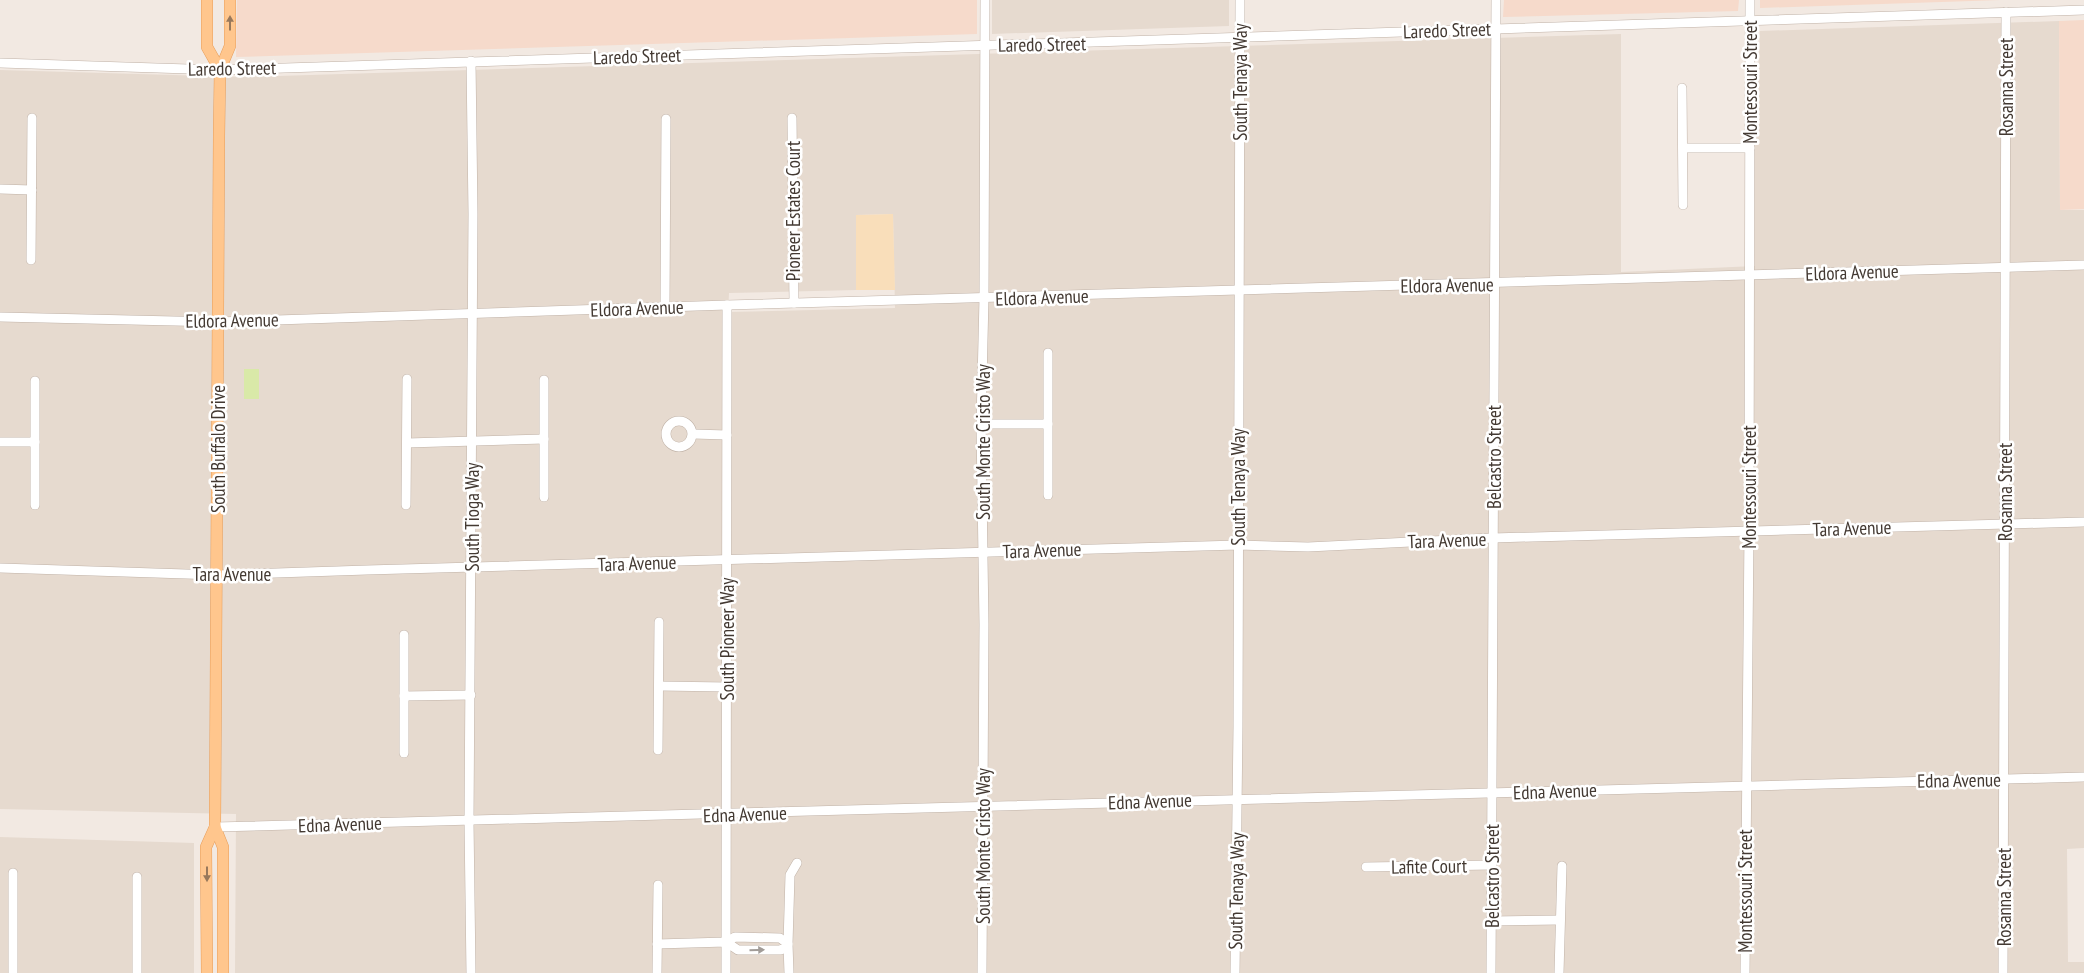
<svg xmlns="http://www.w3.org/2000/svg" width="2084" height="973" viewBox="0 0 2084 973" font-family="'PT Sans Narrow',sans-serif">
<rect width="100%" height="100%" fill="#f2e9e2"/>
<!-- residential -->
<g fill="#e6dacf" fill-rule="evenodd">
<polygon points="992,0 1229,0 1229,26 992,34"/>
<path d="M2059,21l1,189h24v638l-17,1 1,113h16v11h-1849l1,-159 -236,-5v-739l242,7 1379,-43v238l134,-6v-119l5,-116zM893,214l2,94 -167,4 1,-19 127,-3v-75z"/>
<polygon points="0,837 194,843 194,973 0,973"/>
</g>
<!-- commercial -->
<g fill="#f6dacb">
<polygon points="237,0 977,0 977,34 236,57"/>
<polygon points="1504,0 1739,0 1738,11 1503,17"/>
<polygon points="1760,0 2001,0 1760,8"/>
<polygon points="2084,20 2084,209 2060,210 2059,21"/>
</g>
<!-- green -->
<rect fill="#d9e9a8" x="244" y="369" width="15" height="30"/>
<!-- sand -->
<polygon fill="#f9deba" points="893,214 895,290 856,290 856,215"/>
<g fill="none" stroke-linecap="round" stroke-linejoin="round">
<!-- minor casing -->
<g stroke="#c0b2a7" stroke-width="10">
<g id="minor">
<polyline points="471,61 473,214 469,821 471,973"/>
<polyline points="0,63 220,70 2084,10"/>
<polyline points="1682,88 1683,205"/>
<polyline points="792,118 794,303"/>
<polyline points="1683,148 1750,148"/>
<polyline points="0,189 32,190"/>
<polyline points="31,260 32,118"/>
<polyline points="665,307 666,119"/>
<polyline points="0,317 218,322 727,305 2084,265"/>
<polyline points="35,381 35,505"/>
<circle cx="679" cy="434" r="13"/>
<polyline points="981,424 1048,424"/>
<polyline points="693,434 727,435"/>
<polyline points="0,442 35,442"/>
<polyline points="407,443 544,439"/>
<polyline points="1048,495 1048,353"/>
<polyline points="544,497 544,380"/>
<polyline points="406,505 407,379"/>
<polyline points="0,568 217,575 367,570 1238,545 1308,547 1493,538 2084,522"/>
<polyline points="659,686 727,687"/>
<polyline points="404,696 471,695"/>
<polyline points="658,750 659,622"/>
<polyline points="404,753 404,635"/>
<polyline points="215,827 2084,777"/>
<polyline points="1366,867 1492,865"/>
<polyline points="13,873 13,973"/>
<polyline points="1492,921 1560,920"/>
<polyline points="657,944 726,942 735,937 780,938 788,944 781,950 738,950 726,942"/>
<polyline points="137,973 137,877"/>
<polyline points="657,973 658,885"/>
<polyline points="726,973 727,305"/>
<polyline points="789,973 788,944 790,875 797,863"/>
<polyline points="982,973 984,624 981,424 984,298 985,0"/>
<polyline points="1235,973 1238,726 1240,0"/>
<polyline points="1491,973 1496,0"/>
<polyline points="1559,973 1562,866"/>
<polyline points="1745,973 1749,531 1750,0"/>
<polyline points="2003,973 2006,12"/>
</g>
</g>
<!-- major casing -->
<g stroke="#e89e5a" stroke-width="12">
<g id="major">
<polyline points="207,0 207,47 220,70"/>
<polyline points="207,973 206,847 215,827"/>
<polyline points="223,973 223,847 215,827 219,136 220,70 230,46 230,0"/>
</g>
</g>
<!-- minor -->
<use href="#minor" stroke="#fff" stroke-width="9"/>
<!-- major -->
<use href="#major" stroke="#ffc68d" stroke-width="11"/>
</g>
<!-- one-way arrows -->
<defs><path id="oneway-solid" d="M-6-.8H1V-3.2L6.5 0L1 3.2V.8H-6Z" transform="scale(1.25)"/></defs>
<g fill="#98785b">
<use href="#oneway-solid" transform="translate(230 23) rotate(-90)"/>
<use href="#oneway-solid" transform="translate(207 874) rotate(90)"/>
</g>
<use fill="#a19c98" href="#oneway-solid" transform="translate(757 950) rotate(-2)"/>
<g text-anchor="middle" stroke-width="5" stroke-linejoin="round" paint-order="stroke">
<!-- street labels -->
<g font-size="19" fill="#433932" stroke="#fff">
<text transform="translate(1447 30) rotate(-2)" y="7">Laredo Street</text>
<text transform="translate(1042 44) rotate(-1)" y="7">Laredo Street</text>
<text transform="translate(637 56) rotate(-2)" y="7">Laredo Street</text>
<text transform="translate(232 68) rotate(-1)" y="7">Laredo Street</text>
<text transform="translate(1240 82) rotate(-90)" y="7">South Tenaya Way</text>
<text transform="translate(1750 82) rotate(-90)" y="7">Montessouri Street</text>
<text transform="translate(2006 87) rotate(-90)" y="7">Rosanna Street</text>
<text transform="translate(793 211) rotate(-90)" y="7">Pioneer Estates Court</text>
<text transform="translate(1852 272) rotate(-2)" y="7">Eldora Avenue</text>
<text transform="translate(1447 285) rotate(-1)" y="7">Eldora Avenue</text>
<text transform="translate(1042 297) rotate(-2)" y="7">Eldora Avenue</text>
<text transform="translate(637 308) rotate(-2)" y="7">Eldora Avenue</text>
<text transform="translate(232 320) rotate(-1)" y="7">Eldora Avenue</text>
<text transform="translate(983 442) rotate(-90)" y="7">South Monte Cristo Way</text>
<text transform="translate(218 449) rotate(-90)" y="7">South Buffalo Drive</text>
<text transform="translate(1494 457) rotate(-90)" y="7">Belcastro Street</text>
<text transform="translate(1238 487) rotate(-90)" y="7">South Tenaya Way</text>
<text transform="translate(1749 487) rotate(-90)" y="7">Montessouri Street</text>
<text transform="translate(2005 492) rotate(-90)" y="7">Rosanna Street</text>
<text transform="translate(472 517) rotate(-90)" y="7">South Tioga Way</text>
<text transform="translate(1852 528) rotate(-2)" y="7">Tara Avenue</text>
<text transform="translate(1447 540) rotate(-2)" y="7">Tara Avenue</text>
<text transform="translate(1042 550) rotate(-2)" y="7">Tara Avenue</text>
<text transform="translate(637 563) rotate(-2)" y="7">Tara Avenue</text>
<text x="232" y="581">Tara Avenue</text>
<text transform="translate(727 639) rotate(-90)" y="7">South Pioneer Way</text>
<text transform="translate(1959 780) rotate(-1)" y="7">Edna Avenue</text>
<text transform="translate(1555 791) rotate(-2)" y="7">Edna Avenue</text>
<text transform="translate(1150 801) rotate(-2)" y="7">Edna Avenue</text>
<text transform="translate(745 814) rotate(-2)" y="7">Edna Avenue</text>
<text transform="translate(340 824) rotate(-2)" y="7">Edna Avenue</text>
<text transform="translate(983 846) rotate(-90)" y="7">South Monte Cristo Way</text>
<text transform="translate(1429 866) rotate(-1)" y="7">Lafite Court</text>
<text transform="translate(1492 876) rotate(-90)" y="7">Belcastro Street</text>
<text transform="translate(1236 891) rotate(-89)" y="7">South Tenaya Way</text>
<text transform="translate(1745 891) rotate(-90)" y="7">Montessouri Street</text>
<text transform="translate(2004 897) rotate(-90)" y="7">Rosanna Street</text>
</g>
</g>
</svg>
